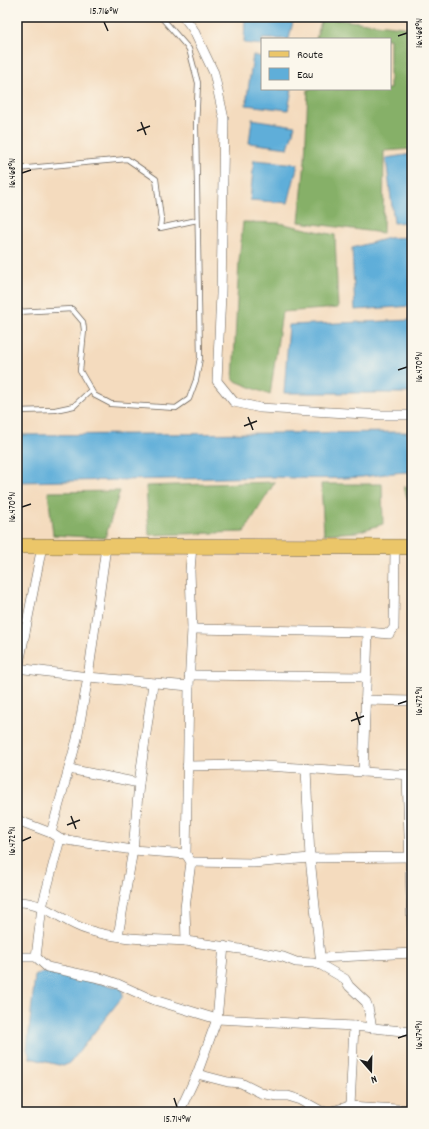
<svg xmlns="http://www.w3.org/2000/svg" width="429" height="1129" viewBox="0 0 429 1129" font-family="Dekko,sans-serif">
<rect width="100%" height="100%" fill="#fbf7ec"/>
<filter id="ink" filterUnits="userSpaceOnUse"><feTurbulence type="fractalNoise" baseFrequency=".025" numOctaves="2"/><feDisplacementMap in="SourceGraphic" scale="8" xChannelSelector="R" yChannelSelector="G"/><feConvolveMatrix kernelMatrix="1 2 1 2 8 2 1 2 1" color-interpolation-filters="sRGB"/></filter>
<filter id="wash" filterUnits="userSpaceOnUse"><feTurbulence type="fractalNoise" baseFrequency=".012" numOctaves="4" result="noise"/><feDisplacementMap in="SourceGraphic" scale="16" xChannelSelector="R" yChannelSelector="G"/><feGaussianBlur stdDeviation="0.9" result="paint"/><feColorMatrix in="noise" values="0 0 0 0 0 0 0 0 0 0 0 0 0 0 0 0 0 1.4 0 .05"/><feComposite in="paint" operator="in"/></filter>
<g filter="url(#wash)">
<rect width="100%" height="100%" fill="#f4dbbe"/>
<!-- forest -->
<g fill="#86b068" stroke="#516642">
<polygon points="322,18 412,28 412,149 384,151 383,233 299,222 305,161 308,89 390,89 390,39 316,39"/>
<polygon points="243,222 279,223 335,235 338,308 282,312 270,395 233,380 239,261"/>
<polygon points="275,482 244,532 149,535 146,486"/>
<polygon points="321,484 382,484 383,524 357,532 324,534"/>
<polygon points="404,487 412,487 412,515"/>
<polygon points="120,491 105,538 53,535 48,492"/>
</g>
<!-- water -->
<g fill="#5faed9" stroke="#3e657a">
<polygon points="245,17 294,17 289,39 262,39 262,45 244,43"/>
<polygon points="253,55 262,57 262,89 292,89 288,110 246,105"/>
<polygon points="252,119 295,126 288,148 249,143"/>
<polygon points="412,154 412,222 394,223 386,158"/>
<polygon points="254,160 298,164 288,203 250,200"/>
<polygon points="412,237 412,306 355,310 352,248 388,238"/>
<polygon points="412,320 412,393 284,393 289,325"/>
<path d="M412,432v40c-17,0 -33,3 -50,5 -29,2 -57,2 -87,0l-258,5v-47z"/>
<polygon points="43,972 122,988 123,996 70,1063 63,1066 30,1058 27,1049 35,976"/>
</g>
</g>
<g filter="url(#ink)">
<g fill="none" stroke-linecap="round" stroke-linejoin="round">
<!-- lane casing -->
<g stroke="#685f55" stroke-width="6">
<g id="lane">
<polyline points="17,169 127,159 156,179 161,219 160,228 197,220"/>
<polyline points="17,312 72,309 83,322 84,330 80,371 94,395 111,404 176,408 189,399 196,380 200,358 196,127 198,83 189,49 161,17"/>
<polyline points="17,411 55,410 74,406 91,390"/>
</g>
</g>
<!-- street casing -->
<g stroke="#685f55" stroke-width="10">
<g id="street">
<polyline points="184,17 193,29 214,73 224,119 221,294 217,381 234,402 260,408 382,415 412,415"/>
<polyline points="192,546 190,571 192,629 189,686 186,854 191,862 185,908 186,941 253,951 283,957 296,962 313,963 321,965 345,979 349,986 366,1002 368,1007 372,1028"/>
<polyline points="192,629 368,632 389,634 394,628 395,548"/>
<polyline points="17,668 88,677 189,686"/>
<polyline points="17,674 42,546"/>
<polyline points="189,675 366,677"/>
<polyline points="365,700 412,701"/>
<polyline points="187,766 248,765 412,775"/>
<polyline points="306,768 310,858 321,965"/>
<polyline points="69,769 139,783"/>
<polyline points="363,772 368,632"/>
<polyline points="407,775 412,928"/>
<polyline points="17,820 51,833 60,839 133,850 186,854"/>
<polyline points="51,833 77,739 88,677 106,547"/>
<polyline points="191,862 253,863 310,858 412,857"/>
<path d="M17,902c28,-1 46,21 71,28 31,10 66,9 98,11"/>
<polyline points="118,936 133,850 139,783 153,684"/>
<polyline points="224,946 217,1019 354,1026 412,1032"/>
<polyline points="17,957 36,957 47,967 104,979 118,984 151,999 217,1019 197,1074 181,1108"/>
<polyline points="36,957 42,907 60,839"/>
<polyline points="321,958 412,953"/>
<polyline points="197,1074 228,1082 241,1083 261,1093 277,1096 288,1096 301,1100 321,1111 332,1111 350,1106 412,1110"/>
<polyline points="350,1106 354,1026"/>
</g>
</g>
<!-- primary casing -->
<g stroke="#685f55" stroke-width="16">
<polyline id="primary" points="17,546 412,547"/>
</g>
<!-- lane -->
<use href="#lane" stroke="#fff" stroke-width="4.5"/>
<!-- street -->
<use href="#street" stroke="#fff" stroke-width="9"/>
<!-- primary -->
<use href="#primary" stroke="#ebc669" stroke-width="15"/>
</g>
</g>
<!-- ticks -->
<path fill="none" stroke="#1c1c1c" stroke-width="1.5" d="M104,22l4,9M398,36l9,-3M141,122l5,13M137,131l13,-5M22,173l9,-3M398,370l9,-3M248,417l5,13M244,426l13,-5M22,507l9,-3M398,704l9,-3M356,712l4,13M351,721l13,-5M71,816l5,13M67,825l13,-5M22,841l9,-4M398,1038l9,-3M174,1098l3,9"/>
<!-- margin -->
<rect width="429" height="1129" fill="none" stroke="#fbf7ec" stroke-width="44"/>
<!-- legend -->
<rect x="261" y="38" width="130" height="52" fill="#fbf7ec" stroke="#a29f99"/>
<rect x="269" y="51" width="20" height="6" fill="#ebc669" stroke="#a29f99"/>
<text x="297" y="58" font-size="12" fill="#1c1c1c">Route</text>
<rect x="269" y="68" width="20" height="12" fill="#5faed9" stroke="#a29f99"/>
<text x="297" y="78" font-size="12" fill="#1c1c1c">Eau</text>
<!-- north arrow -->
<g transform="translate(371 1071) rotate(160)" stroke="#fbf7ec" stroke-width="3" paint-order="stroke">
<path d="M0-3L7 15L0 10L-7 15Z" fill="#1c1c1c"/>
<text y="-6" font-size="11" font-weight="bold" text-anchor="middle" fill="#1c1c1c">N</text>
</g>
<rect x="22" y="22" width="385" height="1085" fill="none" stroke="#1c1c1c" stroke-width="1.5"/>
<g font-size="10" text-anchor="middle" fill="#1c1c1c">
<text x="104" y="14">15.716°W</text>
<text transform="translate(418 33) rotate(-90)" y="4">16.468°N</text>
<text transform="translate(11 173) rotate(-90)" y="4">16.468°N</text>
<text transform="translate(418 367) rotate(-90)" y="4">16.470°N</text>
<text transform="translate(11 507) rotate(-90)" y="4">16.470°N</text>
<text transform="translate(418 701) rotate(-90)" y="4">16.472°N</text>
<text transform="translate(11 841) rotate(-90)" y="4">16.472°N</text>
<text transform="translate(418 1035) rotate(-90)" y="4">16.474°N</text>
<text x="177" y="1122">15.714°W</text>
</g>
</svg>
